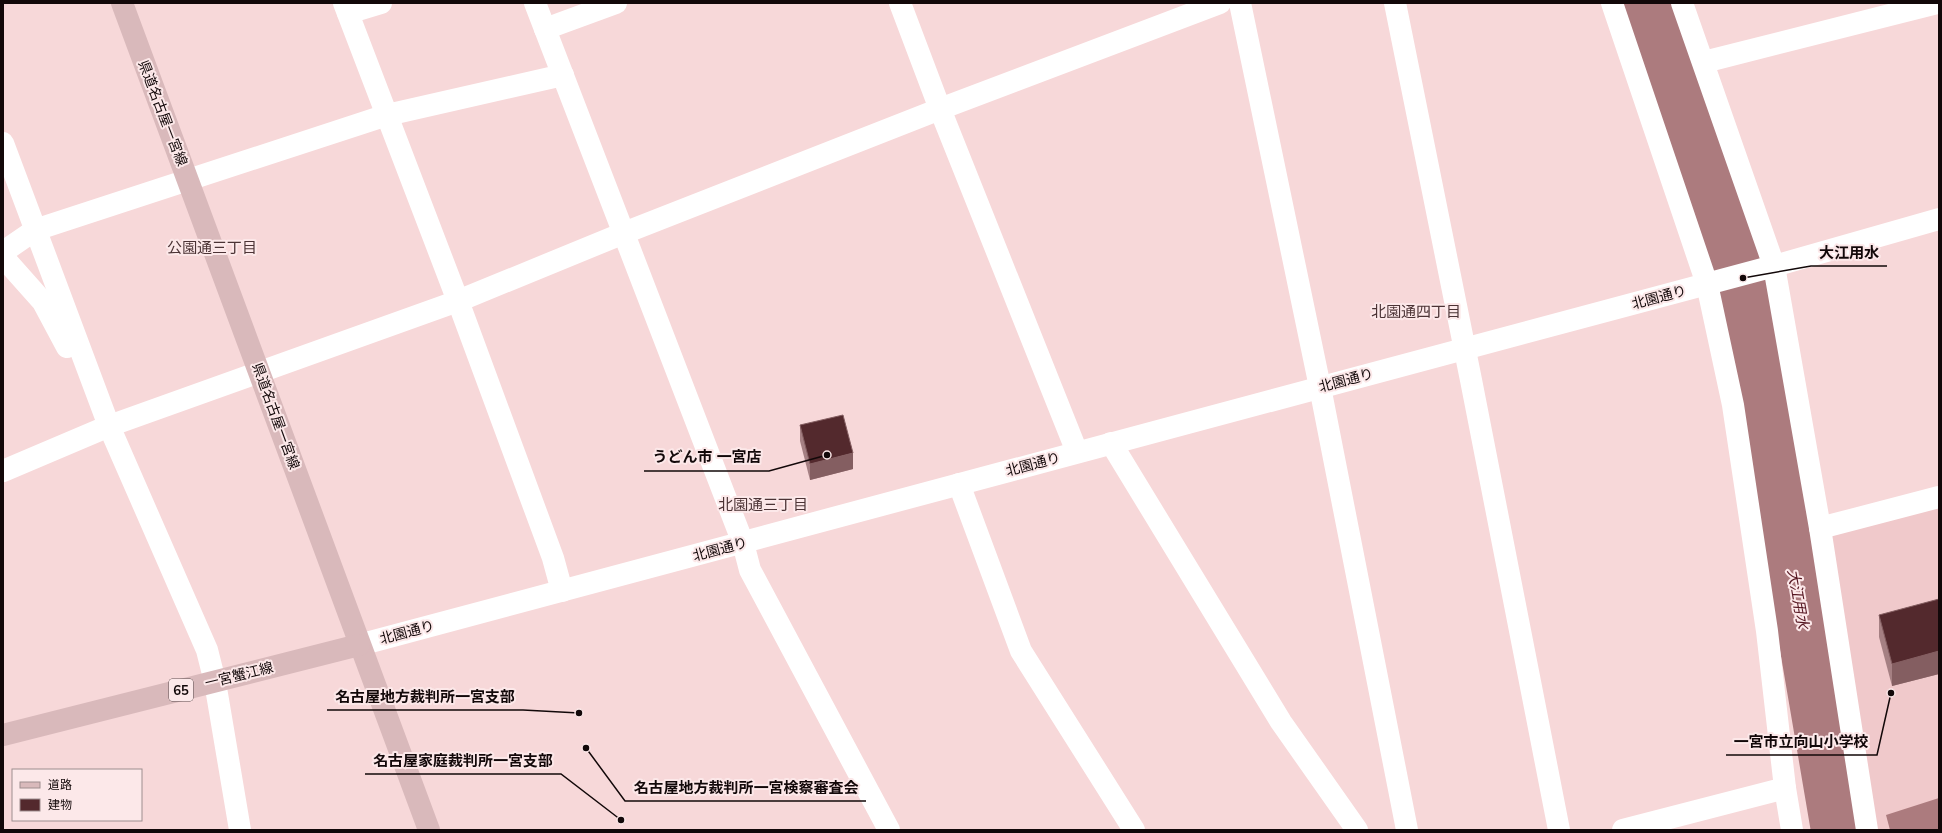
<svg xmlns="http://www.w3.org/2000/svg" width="1942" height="833" viewBox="0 0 1942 833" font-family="Mulish,'Noto Sans JP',sans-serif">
<rect width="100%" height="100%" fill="#f7d8d9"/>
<!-- built -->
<polygon fill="#f0c9cb" points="1939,506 1939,830 1869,830 1814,537"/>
<!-- water -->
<polygon fill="#ac7b7e" points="1939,798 1939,830 1890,830 1886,815"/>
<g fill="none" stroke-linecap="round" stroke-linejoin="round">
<!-- river -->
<polyline stroke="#ac7b7e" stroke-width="52" points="1644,3 1743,278 1837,830"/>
<!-- minor -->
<g stroke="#fff" stroke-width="22">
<polyline points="344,3 458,301 553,558 562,591"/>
<polyline points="535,3 743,543 750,570 889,830"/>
<polyline points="900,3 940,109 1077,452"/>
<polyline points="1240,3 1320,387 1407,830"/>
<polyline points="1395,3 1471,380 1559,830"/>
<polyline points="1612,3 1707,284 1733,405 1767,631 1785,788 1792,830"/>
<polyline points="1682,3 1774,266 1820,528 1867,830"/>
<polyline points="348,13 381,3"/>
<polyline points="545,29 616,3"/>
<polyline points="1704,62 1937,3"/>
<polyline points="3,143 109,426 207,650 215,682 240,830"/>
<polyline points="3,252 35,230 387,115 563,75"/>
<polyline points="3,257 43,302 67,347"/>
<polyline points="1111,443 1281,722 1357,830"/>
<polyline points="3,471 109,426 458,301 624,233 940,109 1220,3"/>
<polyline points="959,484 1021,651 1134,830"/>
<polyline points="1820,528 1939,497"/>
<polyline points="359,645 1774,266 1939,219"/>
<polyline points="1623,830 1785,788"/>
</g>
<!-- major -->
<g stroke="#d9b9bb" stroke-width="22">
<polyline points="122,3 429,830"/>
<polyline points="3,735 359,645"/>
</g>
</g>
<!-- wall -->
<g fill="#a58083">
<polygon points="800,425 853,469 810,480 800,441"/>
<polygon points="1939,599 1939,674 1892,686 1879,637 1879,615"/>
</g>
<!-- shaded-wall -->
<g fill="#845e61">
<polygon points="853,453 853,469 810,480 810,464"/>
<polygon points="1939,651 1939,674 1892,686 1892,664"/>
</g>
<!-- building -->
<g fill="#53292d" stroke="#845e61">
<polygon points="843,415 853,453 810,464 800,425"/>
<polygon points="1939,599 1939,651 1892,664 1879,615"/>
</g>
<g text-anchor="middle" stroke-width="4" stroke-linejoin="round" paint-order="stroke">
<!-- shield labels -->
<rect fill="#fce8e9" stroke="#584b4c" stroke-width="1" x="169" y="679" width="24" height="22" rx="3"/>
<g font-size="13" font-weight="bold" fill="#120809">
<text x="181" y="695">65</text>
</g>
<!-- street labels -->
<g font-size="14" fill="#120809" stroke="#fce8e9">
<text transform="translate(163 113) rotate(69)" y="5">県道名古屋一宮線</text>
<text transform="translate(1659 297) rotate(-15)" y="5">北園通り</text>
<text transform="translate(1346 380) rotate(-15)" y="5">北園通り</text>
<text transform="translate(276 416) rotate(70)" y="5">県道名古屋一宮線</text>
<text transform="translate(1033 464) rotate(-15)" y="5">北園通り</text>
<text transform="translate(720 549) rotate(-15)" y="5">北園通り</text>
<text transform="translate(407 632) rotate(-15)" y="5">北園通り</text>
<text transform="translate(239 675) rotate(-14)" y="5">一宮蟹江線</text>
</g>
<!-- neighbourhood labels -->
<g font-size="15" fill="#4b3335" stroke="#fce8e9">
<text x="212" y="253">公園通三丁目</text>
<text x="1416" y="317">北園通四丁目</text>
<text x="763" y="510">北園通三丁目</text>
</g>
<!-- water labels -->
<g font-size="15" font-style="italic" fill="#551621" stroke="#fce8e9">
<text transform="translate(1798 599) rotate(80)" y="5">大江用水</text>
</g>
</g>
<!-- callouts -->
<path fill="none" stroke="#120809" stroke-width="1.5" d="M1743 278L1811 266H1887M827 455L769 471H644M579 713L523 710H327M1891 693L1877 755H1726M621 820L561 774H365M586 748L625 801H866"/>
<g fill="#120809" stroke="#fce8e9" stroke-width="1.5">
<circle cx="1743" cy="278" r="4"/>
<circle cx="827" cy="455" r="4"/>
<circle cx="579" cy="713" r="4"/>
<circle cx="1891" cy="693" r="4"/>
<circle cx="621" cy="820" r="4"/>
<circle cx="586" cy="748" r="4"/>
</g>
<g font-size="15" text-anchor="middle" font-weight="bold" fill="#120809" stroke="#fce8e9" stroke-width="4" stroke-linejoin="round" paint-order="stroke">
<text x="1849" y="258">大江用水</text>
<text x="707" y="462">うどん市 一宮店</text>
<text x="425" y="702">名古屋地方裁判所一宮支部</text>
<text x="1801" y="747">一宮市立向山小学校</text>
<text x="463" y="766">名古屋家庭裁判所一宮支部</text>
<text x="746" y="793">名古屋地方裁判所一宮検察審査会</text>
</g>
<!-- border -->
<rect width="1942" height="833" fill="none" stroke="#120809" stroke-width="8"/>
<!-- legend -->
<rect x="12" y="769" width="130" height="52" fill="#fce8e9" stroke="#9e8e8f"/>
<rect x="20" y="782" width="20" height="6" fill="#d9b9bb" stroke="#9e8e8f"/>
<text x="48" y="789" font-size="12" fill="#120809">道路</text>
<rect x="20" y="799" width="20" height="12" fill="#53292d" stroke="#9e8e8f"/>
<text x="48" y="809" font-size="12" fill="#120809">建物</text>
</svg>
